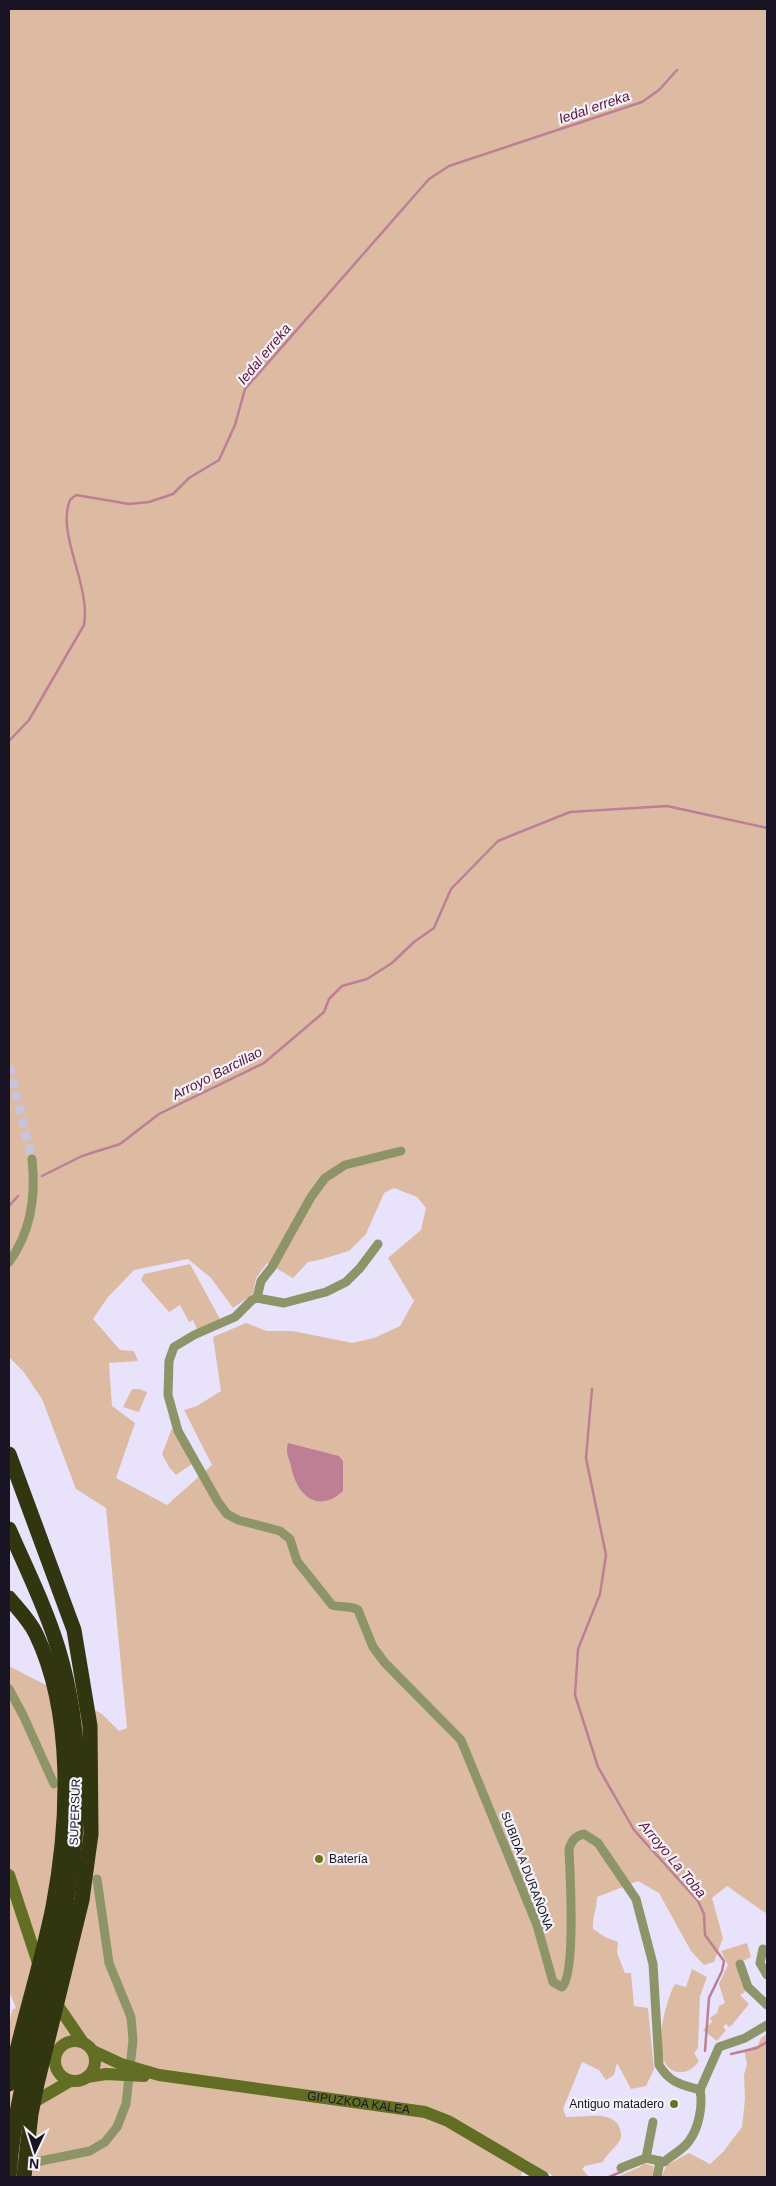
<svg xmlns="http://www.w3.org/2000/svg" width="776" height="2186" viewBox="0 0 776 2186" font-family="Helvetica,sans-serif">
<rect width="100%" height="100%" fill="#e8e2fb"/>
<!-- green -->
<g fill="#ddbba3" fill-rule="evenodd">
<path d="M9,9h758v1905l-40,-28 -15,12 11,40 -9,24 -10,3 -13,-14 -32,-58 -21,-12 -41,16c0,12 -5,21 -4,32l12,8 13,5 -1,11 8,20h6l3,33 14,2 6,61 -8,17 -15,3 -14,-26 -3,12 -8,5 -7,-10 -17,-8 -19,47 3,8c16,1 48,-8 54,12 1,3 2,8 0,11 -5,9 -13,13 -17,22l-18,4 -3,3 7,8h-34l-30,-18 -4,18h-512v-150l3,-17 4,-2 -7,-17v-325l93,48 17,17 8,-3 -21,-220 -30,-19 -34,-90 -19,-28 -14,-14zM394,1188l23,9 9,11 -5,22 -33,28 26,43 -14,25 -26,12 -22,5 -59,-12h-26l-21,-8 -33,14 8,54 -24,15 -13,4 28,55 -45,40 -51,-27 19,-55 -23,-17 -3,-43 29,-2 -4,-10 -14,-1 -27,-31 15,-22 26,-27 54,-11 23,19 22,30 20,-14 3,-16 11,-15 26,15 15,-16 11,-2 30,-9 17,-17 18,-41z"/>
<polygon points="190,1264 220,1319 198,1331 193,1320 189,1322 180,1305 169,1312 141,1280 144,1274"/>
<polygon points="132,1389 139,1389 147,1392 139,1412 123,1407"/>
<polygon points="172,1428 192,1464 176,1475 169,1467 162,1454"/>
<polygon points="747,1943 751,1957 737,1964 745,1992 740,1995 749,2004 732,2025 729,2027 726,2024 723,2027 726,2030 717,2041 703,2030 712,2022 710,2018 717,2013 719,2006 725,2003 719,1984 728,1965 721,1951"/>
<path d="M692,1969l15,8 -7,19 -2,52 -4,5 5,8c-6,8 -12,12 -22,11 -29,-6 -12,-71 -2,-88l11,3z"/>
<polygon points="767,2034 767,2177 661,2177 667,2165 689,2153 710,2164 723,2152 742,2127 745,2099 744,2075 747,2064 744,2050 758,2045 761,2038"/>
<polygon points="644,2163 653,2166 654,2177 617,2177 640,2167"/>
</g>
<!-- water -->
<path fill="#be7f95" d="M288,1443l51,13 4,5v30c-26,24 -47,3 -52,-25 -2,-9 -6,-13 -3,-23z"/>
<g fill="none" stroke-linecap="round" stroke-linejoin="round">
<!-- stream -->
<g stroke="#be7f95" stroke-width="2.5">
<path d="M9,741l20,-21 55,-95c7,-41 -28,-90 -14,-125l6,-5 53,9 20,-2 24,-8 16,-16 30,-18 16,-35 10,-36 184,-210 20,-13 193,-64 17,-12 18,-20"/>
<polyline points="42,1176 82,1156 120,1144 159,1114 264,1063 324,1012 329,999 342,986 367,979 392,963 414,942 434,928 451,889 498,841 570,812 667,806 767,828"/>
<polyline points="9,1206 18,1196"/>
<polyline points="592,1389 586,1458 606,1555 600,1594 578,1649 575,1695 598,1767 634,1830 698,1901 704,1914 705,1935 724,1961 722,1971 709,1998 705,2051"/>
<polyline points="731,2054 757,2048 767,2042"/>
<polyline points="609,2177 623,2171"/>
</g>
<!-- street-tunnel -->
<polyline stroke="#c9c3db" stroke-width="9" stroke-dasharray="9 4.5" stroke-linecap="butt" points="9,1066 32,1159"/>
<!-- street -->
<g stroke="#8d9568" stroke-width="9">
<path d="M378,1244l-18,24 -14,14 -20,10 -42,11 -27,-5 -5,2 -17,17 -41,18 -20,12 -5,14 -1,34 10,36 40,71 9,12 11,6 42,11 10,8 7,22 35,44c9,3 19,0 26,5l15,37 12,16 76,77 76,185 16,57 9,5c14,-13 8,-115 7,-138 3,-9 6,-13 15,-15l14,9 38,56 17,65 6,101c11,18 21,19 41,25"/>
<path d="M9,1262c22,-30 27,-67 23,-103"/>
<polyline points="257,1298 261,1281 272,1267 311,1197 325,1178 345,1165 401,1151"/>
<polyline points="9,1689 23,1715 54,1784"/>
<polyline points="767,1952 763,1949 760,1963 767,1975"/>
<polyline points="740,1964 748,1987 767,2005"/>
<polyline points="700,2090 719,2047 745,2038 767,2025"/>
<polyline points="646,2158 653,2122"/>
<polyline points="21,2165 90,2151 105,2142 117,2127 126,2104 133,2040 131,2017 109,1963 97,1879"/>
<polyline points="621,2168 646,2158 660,2161"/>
<path d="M657,2177l3,-16 4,1c8,-7 20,-13 25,-21 10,-13 14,-36 11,-51"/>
</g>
<!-- secondary -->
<g stroke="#636e25" stroke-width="12">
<polyline points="9,1875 39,1966"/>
<polyline points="54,2000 82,2041"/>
<circle cx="75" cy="2061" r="20"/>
<path id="s1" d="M93,2051l28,13 38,11 266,37 23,9 95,56"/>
<polyline points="87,2077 106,2074 144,2076"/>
<polyline points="34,2102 70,2081"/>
</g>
<!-- highway -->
<g stroke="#313611" stroke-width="15">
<polyline points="9,1454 74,1630 90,1726 91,1834 82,1900 37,2084 31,2114 24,2177"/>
<path d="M9,1529c17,39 37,79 49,119 30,98 22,205 -2,303 -19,75 -42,149 -47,226"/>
<path d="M9,1598c9,11 21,23 27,36 38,79 33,189 17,273 -12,59 -31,117 -44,177"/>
</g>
</g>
<!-- markers -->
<g fill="#697520" stroke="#f4f2fa" stroke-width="2">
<circle cx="319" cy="1859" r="5"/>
<circle cx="674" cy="2104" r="5"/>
</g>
<g text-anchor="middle" stroke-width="4.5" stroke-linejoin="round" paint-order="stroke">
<!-- street labels -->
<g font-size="12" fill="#181423" stroke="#f4f2fa">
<text transform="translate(75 1812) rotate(-88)" y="4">SUPERSUR</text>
<text transform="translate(527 1871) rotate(69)" y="4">SUBIDA A DURAÑONA</text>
<text dy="4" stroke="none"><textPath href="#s1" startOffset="272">GIPUZKOA KALEA</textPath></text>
</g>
<!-- poi labels -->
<g font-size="12" fill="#181423" stroke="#f4f2fa" text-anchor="start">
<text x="329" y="1863">Batería</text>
<text x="664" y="2108" text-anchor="end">Antiguo matadero</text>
</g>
<!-- water labels -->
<g font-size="14" font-style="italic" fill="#5f1337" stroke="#f4f2fa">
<text transform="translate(594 107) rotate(-19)" y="5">Iedal erreka</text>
<text transform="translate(264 354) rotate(-50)" y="5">Iedal erreka</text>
<text transform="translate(217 1073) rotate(-27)" y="5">Arroyo Barcillao</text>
<text transform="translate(673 1859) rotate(50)" y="5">Arroyo La Toba</text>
</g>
</g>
<!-- border -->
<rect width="776" height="2186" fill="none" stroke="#181423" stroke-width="20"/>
<!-- north arrow -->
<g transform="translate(35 2151) rotate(184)" stroke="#f4f2fa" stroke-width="4" paint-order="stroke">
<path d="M0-4L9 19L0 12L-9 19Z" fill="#181423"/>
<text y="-8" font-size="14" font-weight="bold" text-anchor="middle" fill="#181423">N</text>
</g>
</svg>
